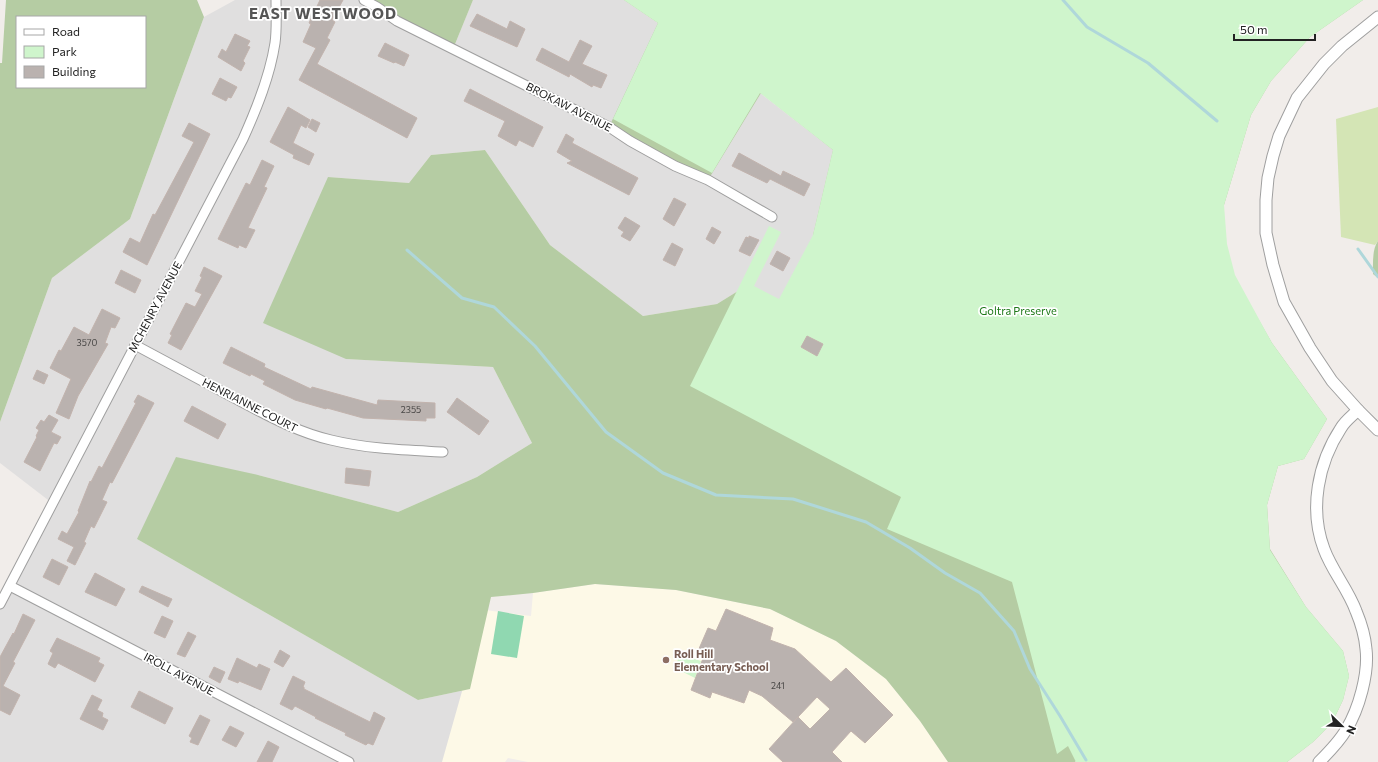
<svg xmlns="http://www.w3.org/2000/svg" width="1378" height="762" viewBox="0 0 1378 762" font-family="Commissioner,sans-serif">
<rect width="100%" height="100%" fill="#f1edea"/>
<!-- residential -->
<polygon fill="#e0dfdf" points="235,0 364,0 453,49 473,0 624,0 760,93 833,150 813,235 932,332 738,291 717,304 643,316 550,245 485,150 431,155 409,183 328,177 346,359 493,367 532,443 477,477 398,512 258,475 137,539 418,700 470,689 488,762 0,762 0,604 52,503 0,463 0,422 52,278 130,219 204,17"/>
<!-- education -->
<polygon fill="#fdf9e7" points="595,584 676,590 770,609 836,641 886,679 920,721 948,762 528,762 508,758 505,762 442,762 485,610 531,616 533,593"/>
<!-- grass -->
<polygon fill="#d4e5b5" points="1378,107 1378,241 1375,245 1341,237 1336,119"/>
<!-- forest -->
<g fill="#b5cca3" fill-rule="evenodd">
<path d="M6,0h191l7,17 -74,202 -78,59 -52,144v-359h2zM17,17h128v70h-128z"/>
<polygon points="364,0 473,0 453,49"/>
<polygon points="624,0 1363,0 1310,37 1271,81 1251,115 1224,205 1176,175 1272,343 1327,419 1304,459 1278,466 1267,505 1270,549 1306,607 1343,651 1349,676 1343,700 1332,723 1313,742 1287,762 1088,748 1075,762 948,762 920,721 886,679 836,641 770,609 676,590 595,584 533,593 491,597 470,689 418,700 137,539 176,457 258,475 398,512 477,477 532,443 493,367 346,359 263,323 328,177 409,183 431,155 485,150 550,245 643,316 717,304 738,291 813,377 813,235 833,150 761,93 708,180 609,127 658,23"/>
<path d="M1378,241v37l-5,-4c0,-10 -1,-25 5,-33z"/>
</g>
<!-- park -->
<g fill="#cff5cc">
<polygon points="624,0 1363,0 1310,37 1271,81 1251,115 1224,205 1227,244 1235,275 1272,343 1327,419 1304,459 1278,466 1267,505 1270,550 1306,607 1343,651 1349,676 1343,700 1332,723 1313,742 1287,762 1076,762 1068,746 1057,754 1012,582 887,529 901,497 690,386 769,226 781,232 754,286 779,299 813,235 833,150 760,93 712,173 613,119 658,23"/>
<polygon points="680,654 701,661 695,678 683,672 677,662"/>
</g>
<!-- pitch -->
<polygon fill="#90d8b1" points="498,611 524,616 517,658 491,654"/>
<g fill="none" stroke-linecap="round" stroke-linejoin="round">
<!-- stream -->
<g stroke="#afd7da" stroke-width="3">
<polyline points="1063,0 1087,27 1148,63 1217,121"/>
<polyline points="1358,249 1378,277"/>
<polyline points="407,250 462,298 494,307 535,346 606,432 663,473 716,495 793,499 866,522 910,548 945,573 980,593 1014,631 1030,669 1060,716 1086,760"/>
</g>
</g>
<!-- building -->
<g fill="#bab2af" stroke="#c2b3ad" fill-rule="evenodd">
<polygon points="320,0 343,0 332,20 335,22 327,38 330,40 317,64 417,118 407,138 299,80 316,48 303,42 311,24 309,23"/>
<polygon points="477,14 507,29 510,21 525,29 517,47 470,26"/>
<polygon points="235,34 250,41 247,46 250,47 243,61 245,63 241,71 218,57 222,49 226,52"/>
<polygon points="580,40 592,46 582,64 607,75 601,88 593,85 592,87 570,74 569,77 536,60 542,48 569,62"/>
<polygon points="385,43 409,55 404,66 395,62 394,63 378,56"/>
<polygon points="220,78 237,87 231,98 228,97 226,101 212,94"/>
<polygon points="470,89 543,127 533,147 519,140 516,146 498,136 505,121 464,101"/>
<polygon points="288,107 310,120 306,128 301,125 293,143 314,154 309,165 293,158 294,155 270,142"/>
<polygon points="312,119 320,123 316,132 308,127"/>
<polygon points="189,123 210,134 147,265 123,252 130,238 140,243 153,214 155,215 194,142 182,136"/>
<polygon points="566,134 574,139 572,143 638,178 629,195 567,163 572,161 557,152"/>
<polygon points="739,153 781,176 783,171 810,184 804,196 770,179 767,183 732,166"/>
<polygon points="262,160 274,166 264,187 267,188 248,228 255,230 246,248 239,245 238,248 218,239 246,183 250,185"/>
<polygon points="674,198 686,204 674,226 663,219"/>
<polygon points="625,217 640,226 630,241 621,236 624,232 618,228"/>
<polygon points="712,227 721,232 714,244 706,239"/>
<polygon points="749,236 759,240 750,256 739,251 746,237 749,238"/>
<polygon points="672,243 683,249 675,266 663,260"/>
<polygon points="777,251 790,258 783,271 770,264"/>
<polygon points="204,267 222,276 181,350 168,343 172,335 170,334 186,303 195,307 202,294 195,291 202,277 200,276"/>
<polygon points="121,270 141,280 135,293 115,283"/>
<polygon points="102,309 120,318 115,328 111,327 105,343 108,344 78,396 69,419 56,413 71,379 50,368 59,350 61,351 74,327 89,335"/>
<polygon points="807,336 823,344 817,356 801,347"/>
<polygon points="231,347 265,364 264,367 311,389 312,387 377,405 378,400 435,403 435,418 426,418 426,421 363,418 327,408 326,409 295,400 263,384 265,381 251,374 250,376 223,363"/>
<polygon points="37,370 48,375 44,384 33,379"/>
<polygon points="138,395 154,403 112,483 110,482 102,500 107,502 94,528 91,526 84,542 86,543 75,565 67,561 74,547 58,539 62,531 67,534 79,512 78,511 90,481 91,482 99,466 102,468 136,403 134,402"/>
<polygon points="457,398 489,421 479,435 447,412"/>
<polygon points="192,406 226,424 218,439 184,421"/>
<polygon points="49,415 58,420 51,432 61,437 57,444 54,443 40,471 24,462 37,437 36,436 39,430 36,428 41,420 44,422"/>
<polygon points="346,468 371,471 369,486 345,483"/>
<polygon points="52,559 68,567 59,585 43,577"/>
<polygon points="95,573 125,589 116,606 85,592"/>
<polygon points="142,586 172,599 168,607 139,592"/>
<path d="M726,609l47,19 -3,12 25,9 36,33 15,-14 47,47 -28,28 -14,-12 -19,21 10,10h-59l-14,-13 29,-32 -5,5 -31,-26 -13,-6 -5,13 -32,-11 -2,6 -19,-8 14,-37 -7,-2 10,-23 8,3zM817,697l13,12 -20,20 -12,-12z"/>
<polygon points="23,614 35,620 13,662 15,663 3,686 20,695 10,715 0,710 0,657 13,633 14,634"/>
<polygon points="162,616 173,621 165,638 154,633"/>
<polygon points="188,632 196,636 185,657 177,654"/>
<polygon points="57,638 100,658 98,662 104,665 95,682 58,663 55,668 48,664 53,653 50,651"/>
<polygon points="280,650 290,656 283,667 274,662"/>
<polygon points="237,658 257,668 259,664 270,669 261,690 239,681 238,683 228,679"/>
<polygon points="214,667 225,672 220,683 209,677"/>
<polygon points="293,676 305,682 303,687 304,687 304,689 370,722 374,712 385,718 373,745 368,743 366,745 345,735 346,733 315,718 316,717 295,706 292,710 280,704"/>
<polygon points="139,691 173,708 165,724 131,707"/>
<polygon points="92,695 102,700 97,710 103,713 102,717 108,720 103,730 80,719"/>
<polygon points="200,715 210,720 198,745 190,742 192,738 189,736"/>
<polygon points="230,726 244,733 236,747 222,740"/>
<polygon points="268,741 279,747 272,762 257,762"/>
</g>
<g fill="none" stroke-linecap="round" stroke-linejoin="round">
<!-- minor casing -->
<g stroke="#9f9f9f" stroke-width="11">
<g id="minor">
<polyline points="364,0 377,7 397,21 609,127 630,141 675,166 708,180 772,217"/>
<path d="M135,345c33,18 66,35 99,53 31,16 62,34 97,42 37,9 74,10 112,12"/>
<polyline points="10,586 349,762"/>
<path d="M0,604l243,-465c14,-31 27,-63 32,-96 2,-14 1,-29 1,-43"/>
</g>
</g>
<!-- tertiary casing -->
<g stroke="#9f9f9f" stroke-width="13">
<g id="tertiary">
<polyline points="1378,17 1342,46 1324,64 1297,98 1279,136 1273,156 1268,178 1266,200 1266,233 1273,265 1284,302 1310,348 1332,381 1358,410 1378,430"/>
<path d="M1319,762c10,-10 20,-20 27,-32 13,-21 23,-57 20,-81 -1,-13 -5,-26 -10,-38 -8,-22 -24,-40 -32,-62 -15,-40 -6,-86 17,-121 4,-7 11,-12 17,-18"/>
</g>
</g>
<!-- minor -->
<use href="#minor" stroke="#fff" stroke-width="9"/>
<!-- tertiary -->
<use href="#tertiary" stroke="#fff" stroke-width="11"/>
</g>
<!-- markers -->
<circle fill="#8d6e63" stroke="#fff" stroke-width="1.5" cx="666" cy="660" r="4"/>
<g text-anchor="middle" stroke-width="3.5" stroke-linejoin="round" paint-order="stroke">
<!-- number labels -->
<g font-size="9" fill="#484645">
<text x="87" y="346">3570</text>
<text x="411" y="413">2355</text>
<text x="778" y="689">241</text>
</g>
<!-- street labels -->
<g font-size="11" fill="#222" stroke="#fff">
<text transform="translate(569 107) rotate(27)" y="4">BROKAW AVENUE</text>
<text transform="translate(155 307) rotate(-62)" y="4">MCHENRY AVENUE</text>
<text transform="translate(250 405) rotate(27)" y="4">HENRIANNE COURT</text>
<text transform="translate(179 674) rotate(28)" y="4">IROLL AVENUE</text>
</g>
<!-- park labels -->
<g font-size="11" fill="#1d7817" stroke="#fff">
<text x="1018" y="315">Goltra Preserve</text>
</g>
<!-- education labels -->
<g font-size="11" font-weight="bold" fill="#785e54" stroke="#fff" text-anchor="start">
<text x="674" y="658">Roll Hill<tspan x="674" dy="13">Elementary School</tspan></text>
</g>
<!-- district labels -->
<g font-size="15" font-weight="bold" letter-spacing="1" fill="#555" stroke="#fff">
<text x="323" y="19">EAST WESTWOOD</text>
</g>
</g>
<!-- legend -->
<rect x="16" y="16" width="130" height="72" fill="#ffffff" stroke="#a7a7a7"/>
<rect x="24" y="29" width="20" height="6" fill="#ffffff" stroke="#a7a7a7"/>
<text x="52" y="36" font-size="12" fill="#222222">Road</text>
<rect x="24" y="46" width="20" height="12" fill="#cff5cc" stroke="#a7a7a7"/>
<text x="52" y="56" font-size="12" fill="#222222">Park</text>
<rect x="24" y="66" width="20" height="12" fill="#bab2af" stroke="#a7a7a7"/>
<text x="52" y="76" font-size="12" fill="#222222">Building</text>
<!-- north arrow -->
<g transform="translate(1342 726) rotate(113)" stroke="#ffffff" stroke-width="3" paint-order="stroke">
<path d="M0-3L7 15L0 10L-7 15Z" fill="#222222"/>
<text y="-6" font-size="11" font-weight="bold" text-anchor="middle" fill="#222222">N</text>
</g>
<!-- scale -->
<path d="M1234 34v6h81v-6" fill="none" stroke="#222222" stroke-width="2"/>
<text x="1240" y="34" font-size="12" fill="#222222" stroke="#ffffff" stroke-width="3" paint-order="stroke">50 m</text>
</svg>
